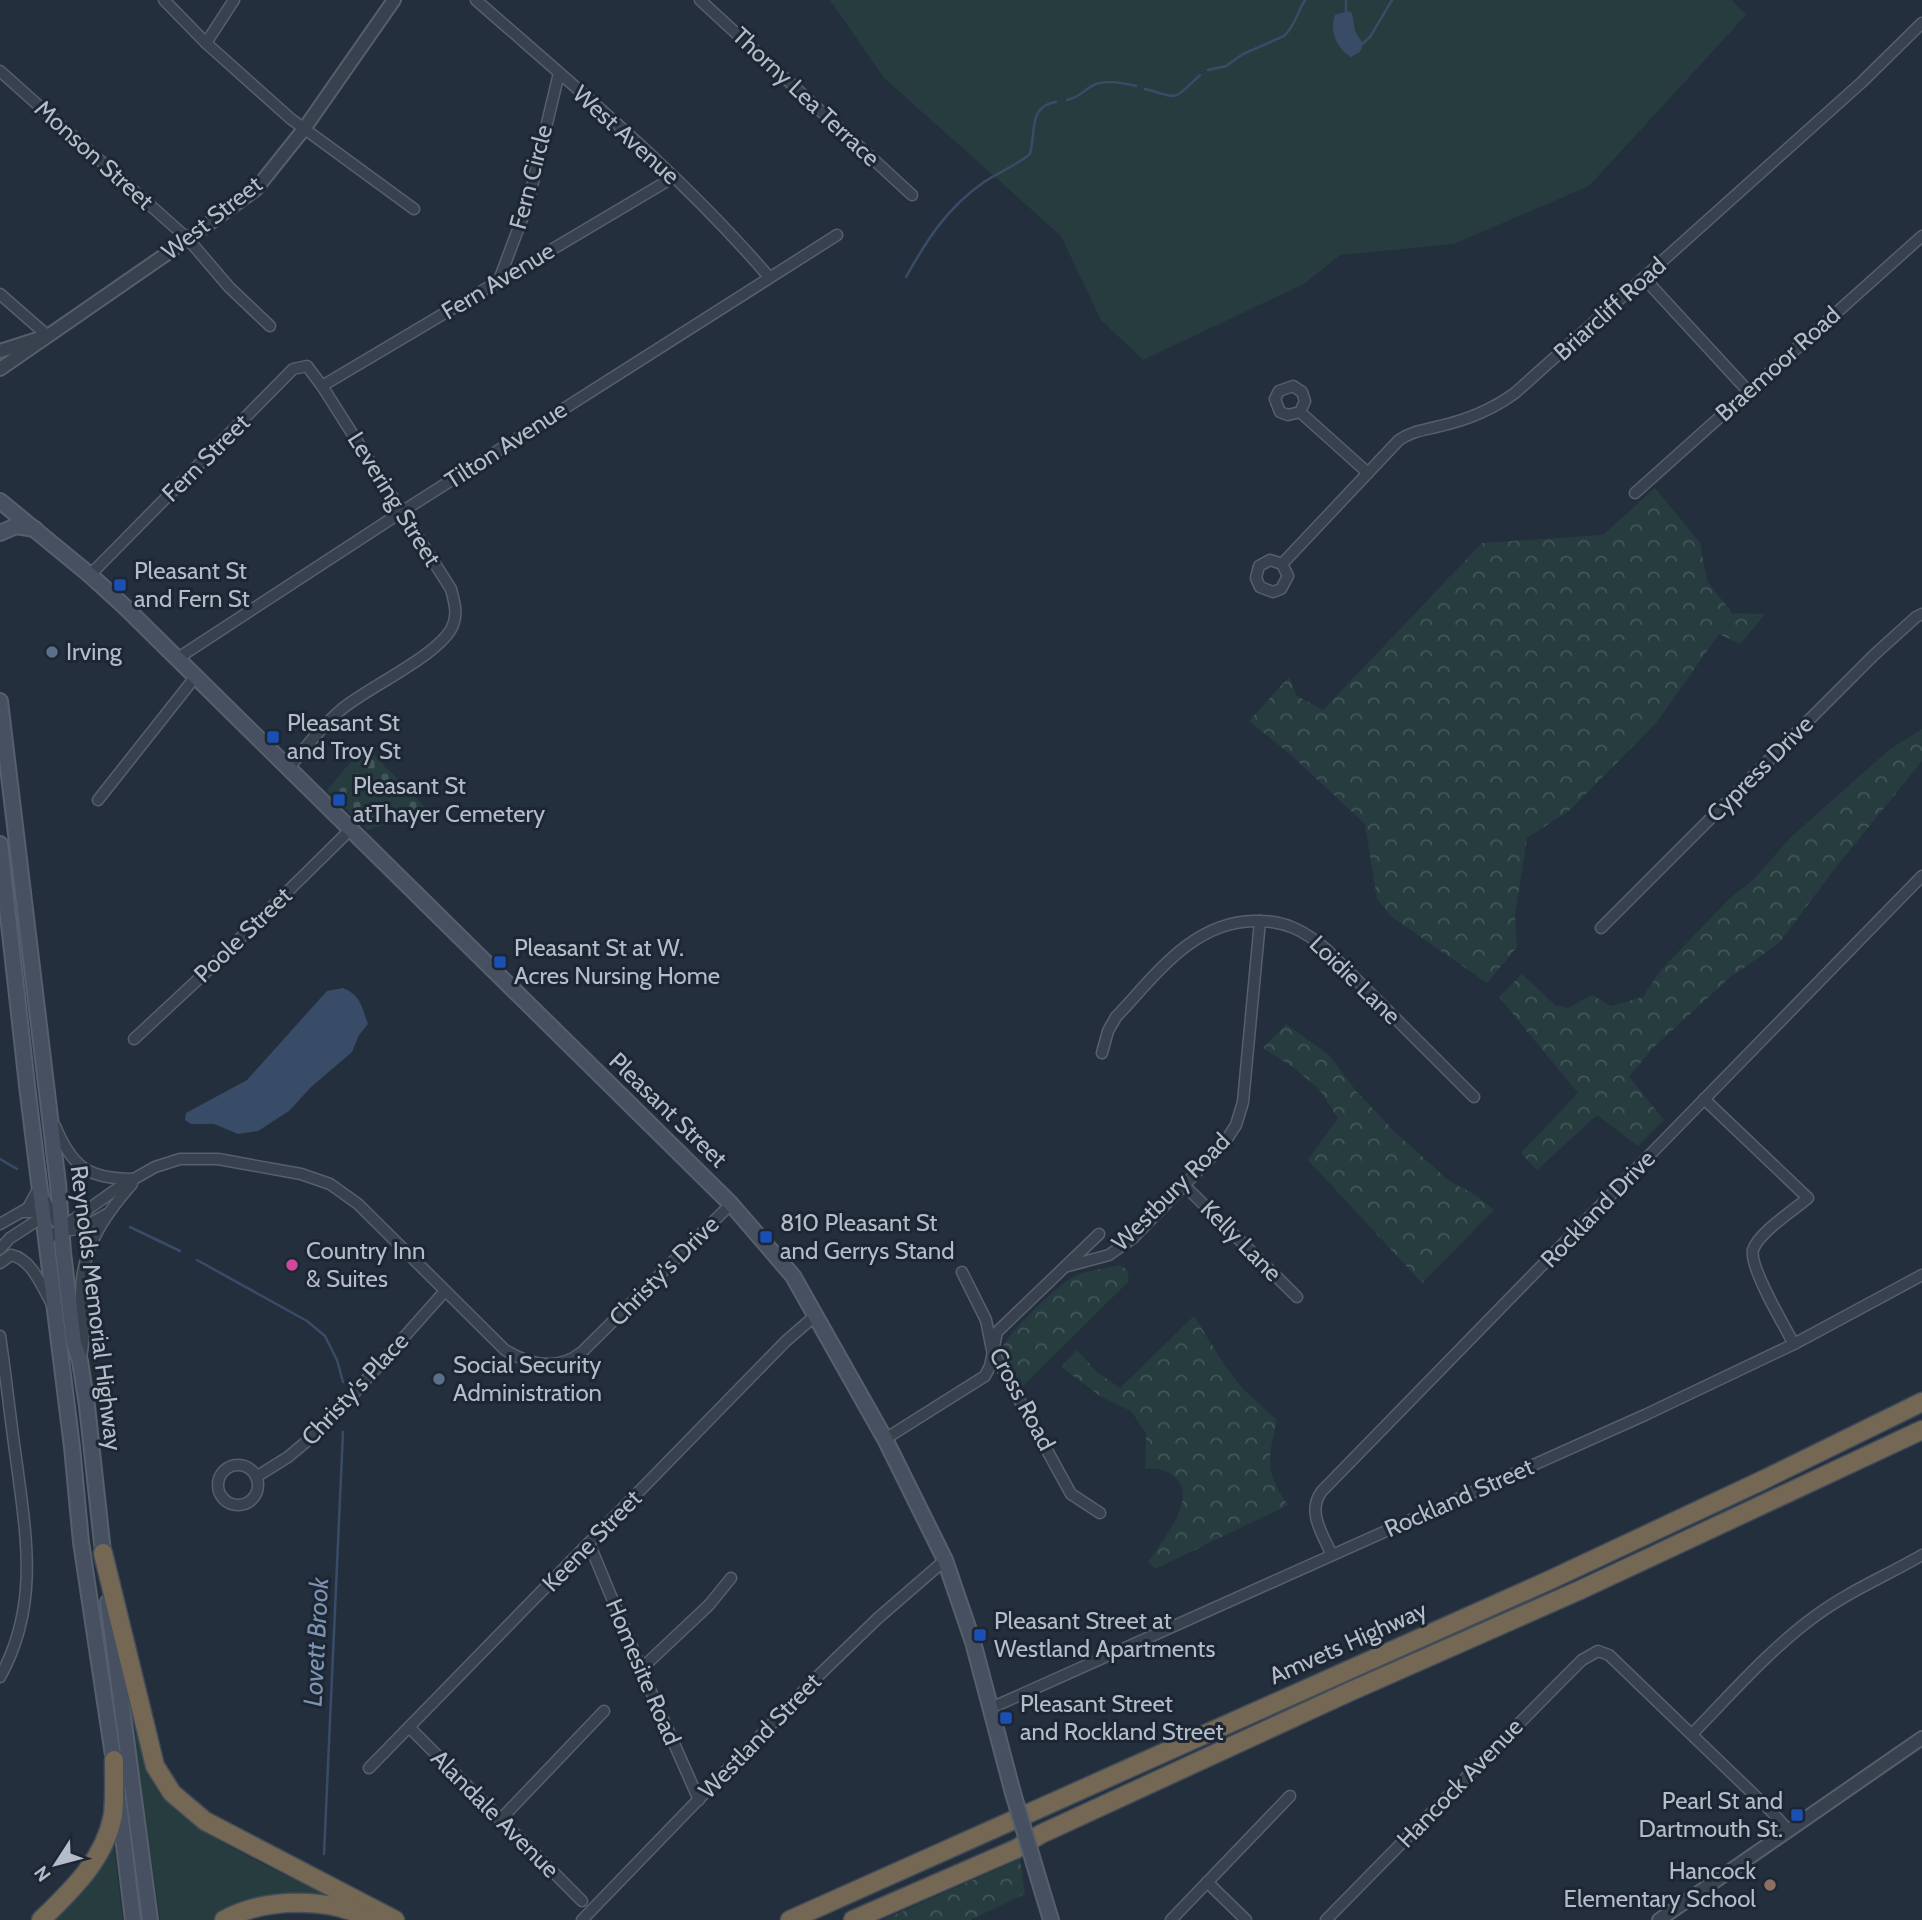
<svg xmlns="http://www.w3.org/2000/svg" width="1922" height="1920" viewBox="0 0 1922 1920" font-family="Cabin,sans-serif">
<defs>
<pattern id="forest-crowns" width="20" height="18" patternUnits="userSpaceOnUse" patternTransform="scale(1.75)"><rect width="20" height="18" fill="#263c3f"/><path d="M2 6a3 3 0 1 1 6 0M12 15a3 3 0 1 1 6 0" fill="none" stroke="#435659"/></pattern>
<pattern id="cemetery-stones" width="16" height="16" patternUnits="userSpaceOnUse" patternTransform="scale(1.75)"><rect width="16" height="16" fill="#263c3f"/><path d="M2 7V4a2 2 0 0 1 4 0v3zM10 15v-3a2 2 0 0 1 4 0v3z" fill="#435659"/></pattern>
</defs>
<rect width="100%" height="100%" fill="#242f3e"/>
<!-- green -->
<g fill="#263c3f">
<polygon points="830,0 1732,0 1746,15 1589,186 1454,244 1340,255 1304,284 1143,360 1101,320 1061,236 884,78"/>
<path d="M132,1721c8,23 14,49 27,70 25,43 148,93 196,116l-106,-2 -37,15h-52z"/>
<path d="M113,1838l10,82h-67c27,-28 42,-45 57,-82z"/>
</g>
<!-- forest -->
<g fill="url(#forest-crowns)">
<polygon points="1655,488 1700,543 1707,581 1732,613 1765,614 1740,644 1719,634 1656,723 1570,810 1527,838 1515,915 1517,947 1487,983 1392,917 1377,899 1365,824 1290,754 1249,721 1289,677 1297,696 1323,710 1482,543 1603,535"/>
<polygon points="1922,729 1922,761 1833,871 1779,943 1728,979 1653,1048 1629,1077 1664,1120 1638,1146 1597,1115 1537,1170 1521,1153 1578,1093 1499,997 1522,974 1555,1005 1568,1008 1592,995 1611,1006 1643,997 1660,971 1728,900 1754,879 1791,837 1890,749"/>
<polygon points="1286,1024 1329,1055 1356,1091 1395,1132 1448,1180 1477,1196 1494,1210 1422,1283 1308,1160 1338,1118 1319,1089 1294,1068 1263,1048"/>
<path d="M1120,1265l7,5 2,11 -110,109c-6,-11 -18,-26 -17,-40 2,-14 56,-65 71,-73 13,-7 33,-8 47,-12z"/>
<path d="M1194,1316l31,50 18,23 34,31c-9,38 -13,52 11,85l-133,64 -7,-7c14,-21 54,-67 24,-87 -10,-7 -15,-7 -27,-6l1,-36 -15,-22 -31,-15 -39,-29 16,-17 20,22 23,16z"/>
<polygon points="1020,1859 1025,1894 970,1920 883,1920"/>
</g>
<!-- cemetery -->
<polygon fill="url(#cemetery-stones)" points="365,746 429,811 419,812 368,830 327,790"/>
<!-- water -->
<g fill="#394c67">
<path d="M1348,11l4,2 3,18 8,13 -3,8 -9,5c-14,-8 -22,-27 -16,-42z"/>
<path d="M343,988c18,7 19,20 25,36l-9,11 -7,17 -41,35 -22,24 -31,20 -20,3 -24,-10h-23l-6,-4 1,-7 61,-33 80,-89z"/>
</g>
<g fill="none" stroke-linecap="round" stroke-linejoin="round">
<!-- stream -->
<g stroke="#394c67" stroke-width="2.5">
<polyline points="1346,14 1346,0"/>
<polyline points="1361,45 1370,37 1392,0"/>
<path d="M1208,70l18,-4 17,-12 41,-18c10,-8 14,-25 21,-36"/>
<path d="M1145,89c35,9 27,13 55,-14"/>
<path d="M1067,100c14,-3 17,-11 29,-16 12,-4 28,-1 40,2"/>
<path d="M906,277c22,-39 41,-69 78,-95 15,-10 33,-17 46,-28 6,-22 -2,-48 26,-52"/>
<polyline points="0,1159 17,1169"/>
<polyline points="130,1227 180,1251"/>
<polyline points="197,1260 307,1321 325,1336 337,1360 343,1382"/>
<polyline points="324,1854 343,1432"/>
</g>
<!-- minor casing -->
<g stroke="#565f6c" stroke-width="13">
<g id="minor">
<polyline points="164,0 206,43 291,119 414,209"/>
<path d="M476,0c100,88 206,175 293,277"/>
<polyline points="700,0 912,195"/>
<polyline points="206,43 234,0"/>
<polyline points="0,71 188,239 229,287 270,326"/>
<polyline points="1644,278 1748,391"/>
<polyline points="499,280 528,203 559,73"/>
<polyline points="0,294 48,336"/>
<polyline points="322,386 674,177"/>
<polyline points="1300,412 1305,401 1302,392 1293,386 1279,391 1275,399 1280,412 1288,415 1300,412 1368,473"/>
<polyline points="1635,493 1922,236"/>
<path d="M1282,564l6,12 -7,13 -8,3 -13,-5 -4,-9 3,-12 11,-6 12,4 117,-124c13,-9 26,-10 41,-14 27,-6 53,-17 75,-33l347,-311 60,-59"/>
<path d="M90,575l203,-206 14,-3 15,20 129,203c3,12 7,24 2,36 -11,29 -85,62 -111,84 -20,17 -37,39 -54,60"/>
<polyline points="178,658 403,511 837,235"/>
<polyline points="98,800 196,676"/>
<polyline points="1601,928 1874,655 1916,617 1922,614"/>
<polyline points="134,1039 206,972 351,829"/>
<path d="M1102,1053l6,-22 8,-14c39,-41 76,-95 138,-96 30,-1 50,9 73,29l147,147"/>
<path d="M1704,1099l104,99c-14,12 -50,35 -55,52 -4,17 32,77 41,94"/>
<path d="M55,1126c17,41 33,53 78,53"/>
<polyline points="1185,1186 1297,1297"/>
<path d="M45,1200c18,41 26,34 62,14"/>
<polyline points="22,1212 35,1212 44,1218"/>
<polyline points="0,1224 28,1208 39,1188"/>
<path d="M46,1244l7,-10 65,-46 37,-21 25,-8h38l83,15 29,10 28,20 147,146c25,15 53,21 77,2l149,-148"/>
<polyline points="0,1249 10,1238 47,1214"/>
<path d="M0,1263l11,-8c21,4 31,32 41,49"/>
<polyline points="1068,1266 1109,1255 1133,1238 1223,1145 1236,1125 1243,1102 1260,921"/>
<polyline points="962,1272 986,1320 992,1350 1071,1494 1100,1513"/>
<path d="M0,1336c6,40 10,81 16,122 10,77 24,147 -16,219"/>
<path d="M80,1360c7,-25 1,-41 1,-65 0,-45 22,-78 51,-111"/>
<polyline points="885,1439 985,1376 990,1366 997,1332 1099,1234"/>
<circle cx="238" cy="1485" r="20"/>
<polyline points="256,1477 288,1457 325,1426 445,1291"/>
<polyline points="589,1543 645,1678 699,1800"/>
<path d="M1332,1555c-9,-20 -26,-44 -10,-64l600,-615"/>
<polyline points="641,1669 709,1605 731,1578"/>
<polyline points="991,1708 1645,1415 1794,1344 1922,1275"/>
<polyline points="409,1727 582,1901"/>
<path d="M1692,1734c39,-40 77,-84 122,-117 33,-25 72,-41 108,-62"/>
<polyline points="369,1768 786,1341 816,1315"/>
<polyline points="500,1820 604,1711"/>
<polyline points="1207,1882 1246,1920"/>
<polyline points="582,1920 816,1678 877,1619 945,1560"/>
<polyline points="1171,1920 1290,1796"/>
<polyline points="1326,1920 1558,1684 1582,1660 1598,1651 1609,1655 1772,1812 1788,1830"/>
</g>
</g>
<!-- tertiary casing -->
<g stroke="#565f6c" stroke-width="16">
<g id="tertiary">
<polyline points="0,351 37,339"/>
<polyline points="0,369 188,239 256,189 304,129 394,0"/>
<polyline points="1659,1920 1922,1738"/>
</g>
</g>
<!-- secondary casing -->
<g stroke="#565f6c" stroke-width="18">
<g id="secondary">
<polyline points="0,501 90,575 124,606 731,1204 793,1276 885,1439 945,1560 973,1642 1013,1793"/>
<polyline points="0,533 16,526 35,529"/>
<polyline points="0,701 58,1184 63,1252 74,1343 80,1361 87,1406 104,1561"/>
<polyline points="0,844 28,1094 72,1447 81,1542 115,1769"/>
<polyline points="108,1602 150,1920"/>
<polyline points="119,1803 133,1920"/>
<polyline points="1041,1887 1051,1920"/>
</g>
</g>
<!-- motorway casing -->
<g stroke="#434c59" stroke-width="21">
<g id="motorway">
<polyline points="103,1553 155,1766 172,1793 205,1821 395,1920"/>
<path d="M41,1920c31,-30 64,-61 72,-105 2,-18 1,-37 1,-55"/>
<path d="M224,1920c42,-23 107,-23 148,0"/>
<polyline points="790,1920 1550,1580 1761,1481 1922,1402"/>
<polyline points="853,1920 1016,1849 1041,1834 1349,1692 1580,1590 1922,1430"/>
</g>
</g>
<!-- minor -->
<use href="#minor" stroke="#38414e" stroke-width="10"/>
<!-- tertiary -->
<use href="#tertiary" stroke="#38414e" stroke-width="12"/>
<!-- secondary -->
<use href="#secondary" stroke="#465061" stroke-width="14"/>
<!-- motorway -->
<use href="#motorway" stroke="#746855" stroke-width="18"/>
<!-- secondary-bridge casing -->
<g stroke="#565f6c" stroke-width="18" stroke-linecap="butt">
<polyline id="secondary-bridge" points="1013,1793 1041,1887"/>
</g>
<!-- secondary-bridge -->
<use href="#secondary-bridge" stroke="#465061" stroke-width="14"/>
</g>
<!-- markers -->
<g fill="#1a4fb4" stroke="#1d2633" stroke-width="2.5">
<rect x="113" y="578" width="14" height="14" rx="3.5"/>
<rect x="266" y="730" width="14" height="14" rx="3.5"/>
<rect x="332" y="793" width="14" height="14" rx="3.5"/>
<rect x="493" y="955" width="14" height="14" rx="3.5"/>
<rect x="759" y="1230" width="14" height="14" rx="3.5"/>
<rect x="973" y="1628" width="14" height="14" rx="3.5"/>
<rect x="999" y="1711" width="14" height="14" rx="3.5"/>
<rect x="1790" y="1808" width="14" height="14" rx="3.5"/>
</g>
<g fill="#5c6f8a" stroke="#1d2633" stroke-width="2.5">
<circle cx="52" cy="652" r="7"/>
<circle cx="439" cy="1379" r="7"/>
</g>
<circle fill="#d1479c" stroke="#1d2633" stroke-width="2.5" cx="292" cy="1265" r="7"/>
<circle fill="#8d6e63" stroke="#1d2633" stroke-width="2.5" cx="1770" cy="1885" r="7"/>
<g text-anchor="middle" stroke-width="6" stroke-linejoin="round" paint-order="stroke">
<!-- street labels -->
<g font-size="24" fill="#b4bcc9" stroke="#1d2633">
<text transform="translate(806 97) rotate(43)" y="8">Thorny Lea Terrace</text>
<text transform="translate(626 135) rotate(42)" y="8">West Avenue</text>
<text transform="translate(94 155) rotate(42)" y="8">Monson Street</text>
<text transform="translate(531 177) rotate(-75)" y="8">Fern Circle</text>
<text transform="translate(212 218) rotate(-38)" y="8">West Street</text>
<text transform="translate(498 281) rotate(-31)" y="8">Fern Avenue</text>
<text transform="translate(1610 309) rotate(-42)" y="8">Briarcliff Road</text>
<text transform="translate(1778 364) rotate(-42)" y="8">Braemoor Road</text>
<text transform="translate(506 445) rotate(-33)" y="8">Tilton Avenue</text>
<text transform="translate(206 458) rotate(-45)" y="8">Fern Street</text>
<text transform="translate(394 499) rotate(58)" y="8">Levering Street</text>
<text transform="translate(1760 769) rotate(-45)" y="8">Cypress Drive</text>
<text transform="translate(243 935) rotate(-44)" y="8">Poole Street</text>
<text transform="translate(1355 980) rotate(44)" y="8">Loidie Lane</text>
<text transform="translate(668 1110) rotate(44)" y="8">Pleasant Street</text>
<text transform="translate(1171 1192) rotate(-45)" y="8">Westbury Road</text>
<text transform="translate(1598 1209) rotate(-46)" y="8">Rockland Drive</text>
<text transform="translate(1241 1241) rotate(45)" y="8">Kelly Lane</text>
<text transform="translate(664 1271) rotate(-45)" y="8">Christy's Drive</text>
<text transform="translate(96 1308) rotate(83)" y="8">Reynolds Memorial Highway</text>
<text transform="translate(355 1389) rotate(-47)" y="8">Christy's Place</text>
<text transform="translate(1022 1399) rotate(62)" y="8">Cross Road</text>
<text transform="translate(1459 1498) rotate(-24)" y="8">Rockland Street</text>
<text transform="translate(592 1541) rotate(-46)" y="8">Keene Street</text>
<text transform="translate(1348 1643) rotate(-24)" y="8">Amvets Highway</text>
<text transform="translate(643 1672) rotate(67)" y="8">Homesite Road</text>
<text transform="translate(760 1736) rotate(-46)" y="8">Westland Street</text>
<text transform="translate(1460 1783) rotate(-46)" y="8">Hancock Avenue</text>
<text transform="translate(495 1814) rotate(45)" y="8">Alandale Avenue</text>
</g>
<!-- poi labels -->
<g font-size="24" fill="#b4bcc9" stroke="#1d2633" text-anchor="start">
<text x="134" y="579">Pleasant St<tspan x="134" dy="28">and Fern St</tspan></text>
<text x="66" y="660">Irving</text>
<text x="287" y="731">Pleasant St<tspan x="287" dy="28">and Troy St</tspan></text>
<text x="353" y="794">Pleasant St<tspan x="353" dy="28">atThayer Cemetery</tspan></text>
<text x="514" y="956">Pleasant St at W.<tspan x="514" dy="28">Acres Nursing Home</tspan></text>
<text x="780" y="1231">810 Pleasant St<tspan x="780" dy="28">and Gerrys Stand</tspan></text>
<text x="306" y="1259">Country Inn<tspan x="306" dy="28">&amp; Suites</tspan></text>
<text x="453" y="1373">Social Security<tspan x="453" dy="28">Administration</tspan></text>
<text x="994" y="1629">Pleasant Street at<tspan x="994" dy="28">Westland Apartments</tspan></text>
<text x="1020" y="1712">Pleasant Street<tspan x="1020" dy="28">and Rockland Street</tspan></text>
<text x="1783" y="1809" text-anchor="end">Pearl St and<tspan x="1783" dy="28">Dartmouth St.</tspan></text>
<text x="1756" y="1879" text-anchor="end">Hancock<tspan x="1756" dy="28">Elementary School</tspan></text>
</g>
<!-- water labels -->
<g font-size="26" font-style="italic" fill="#7c92b1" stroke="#1d2633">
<text transform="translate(316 1642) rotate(-87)" y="9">Lovett Brook</text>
</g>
</g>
<!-- north arrow -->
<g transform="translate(56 1864) rotate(234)" stroke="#1d2633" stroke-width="5" paint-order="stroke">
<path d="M0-5L12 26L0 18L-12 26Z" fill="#b4bcc9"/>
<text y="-10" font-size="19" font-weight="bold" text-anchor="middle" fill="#b4bcc9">N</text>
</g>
</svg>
